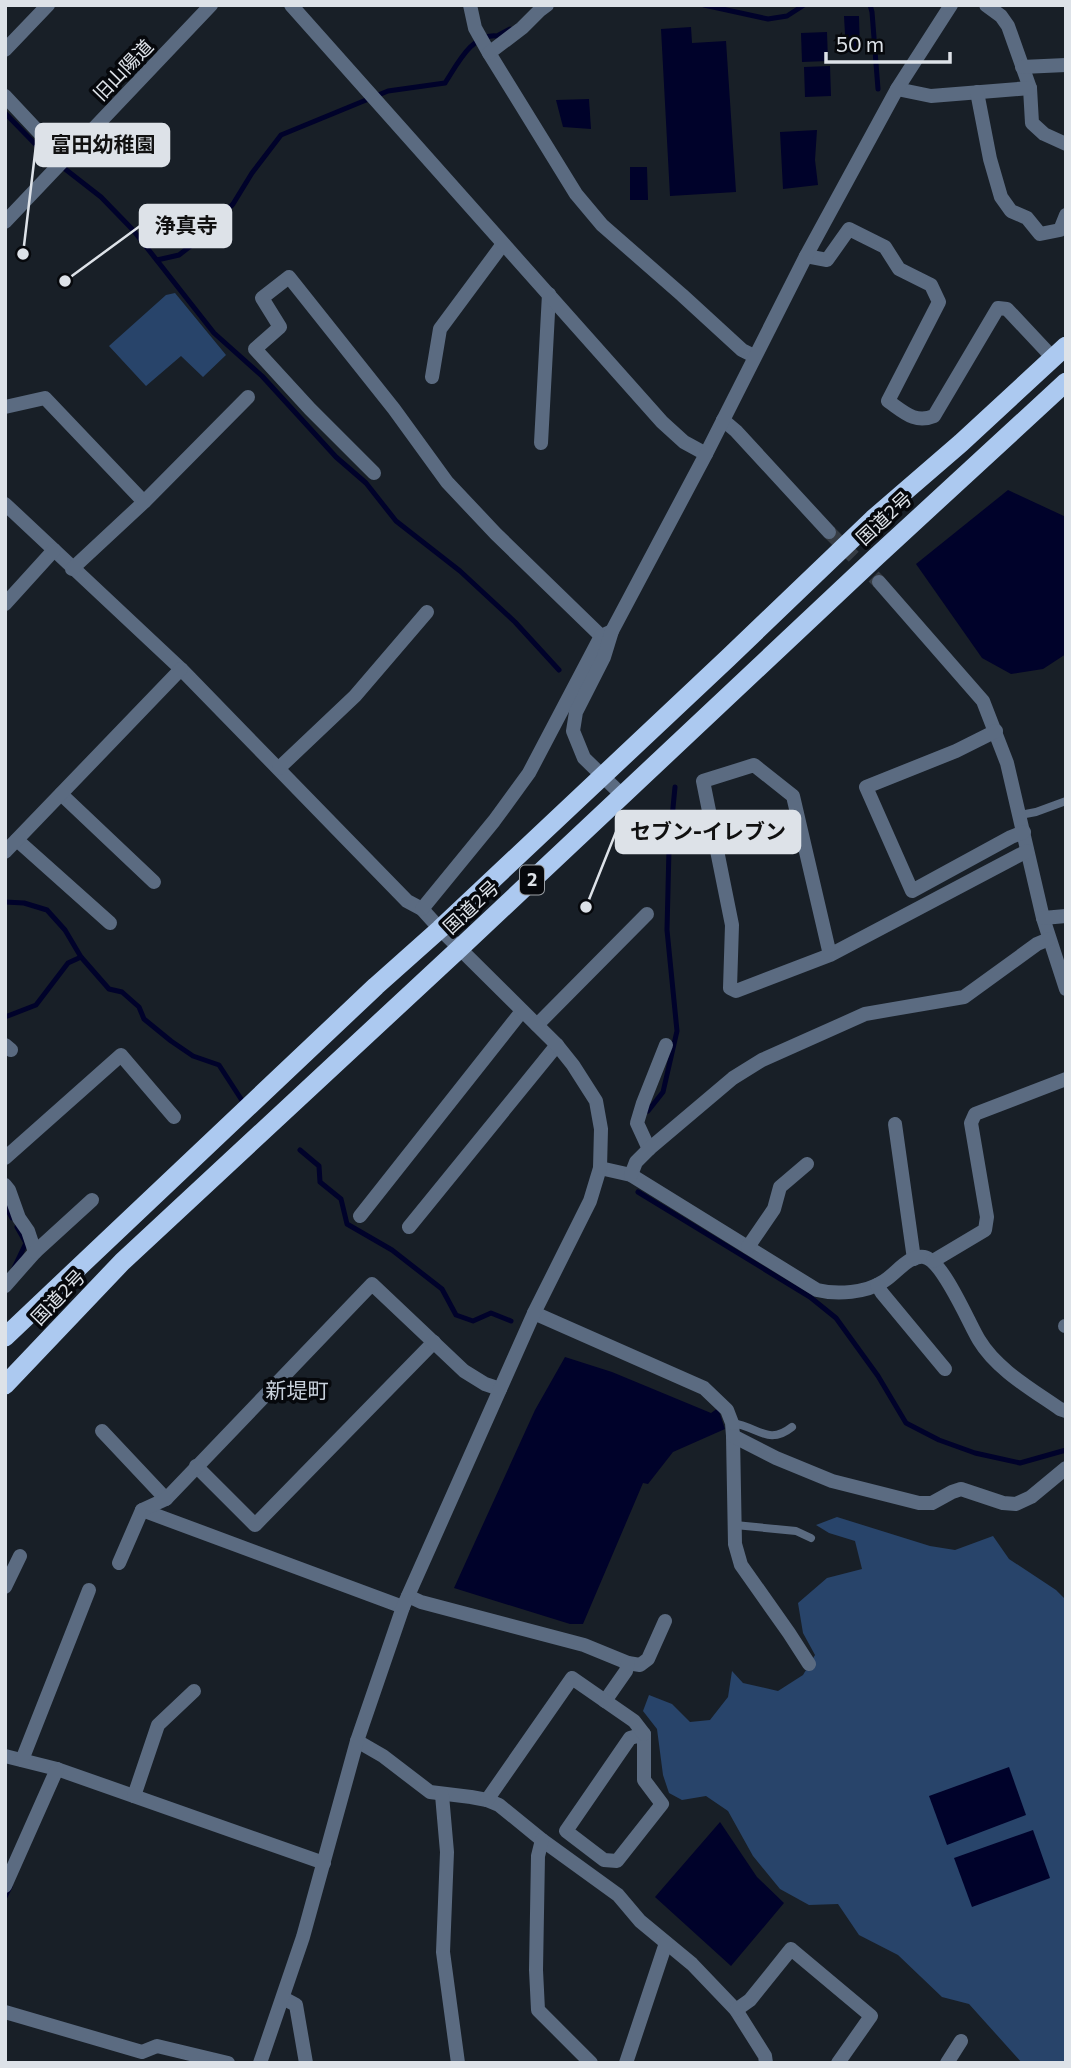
<svg xmlns="http://www.w3.org/2000/svg" width="1071" height="2068" viewBox="0 0 1071 2068" font-family="Commissioner,'Noto Sans JP',sans-serif">
<rect width="100%" height="100%" fill="#181f27"/>
<!-- green -->
<g fill="#28446a">
<polygon points="175,293 226,355 203,377 181,356 146,386 109,346 166,295"/>
<polygon points="837,1517 930,1546 955,1550 993,1536 1009,1559 1056,1590 1066,1600 1066,2063 1022,2063 969,2004 942,1997 898,1955 859,1935 838,1904 809,1905 780,1889 753,1856 728,1811 706,1796 682,1800 669,1793 663,1775 657,1729 643,1711 649,1695 672,1704 690,1722 710,1720 728,1697 732,1671 743,1683 778,1691 803,1675 815,1655 803,1633 798,1603 827,1578 862,1569 855,1541 829,1533 816,1525"/>
</g>
<!-- water -->
<g fill="#00022a">
<polygon points="844,16 859,16 860,52 846,52"/>
<polygon points="691,27 692,43 726,41 736,192 670,196 661,29"/>
<polygon points="827,32 828,61 802,62 801,33"/>
<polygon points="830,66 831,96 805,97 804,67"/>
<polygon points="589,99 591,129 563,127 556,100"/>
<polygon points="817,130 815,160 818,185 783,189 780,132"/>
<polygon points="630,167 647,167 648,200 630,200"/>
<polygon points="1008,490 1066,517 1066,654 1043,669 1011,674 982,658 916,564"/>
<polygon points="565,1357 612,1372 711,1413 718,1408 725,1429 673,1452 648,1484 643,1483 583,1624 570,1624 454,1588 535,1410"/>
<polygon points="1009,1767 1026,1815 947,1845 929,1796"/>
<polygon points="720,1822 757,1877 784,1903 731,1966 655,1897"/>
<polygon points="1033,1830 1050,1878 972,1907 954,1858"/>
</g>
<g fill="none" stroke-linecap="round" stroke-linejoin="round">
<!-- stream -->
<g stroke="#00022a" stroke-width="5">
<polyline points="704,5 768,19 787,16 804,5"/>
<polyline points="870,5 872,12 878,89"/>
<polyline points="5,113 42,151 101,197 133,230 214,333 262,376 336,457 366,483 396,521 460,571 515,622 559,670"/>
<path d="M157,260l22,-5 27,-21 27,-30 19,-31 29,-38 107,-44 57,-8c12,-18 27,-50 52,-47l13,-7"/>
<polyline points="5,902 24,903 47,910 65,930 81,957 109,989 122,992 139,1007 144,1019 171,1041 193,1056 219,1065 243,1102"/>
<polyline points="5,1017 36,1005 68,963 81,957"/>
<polyline points="648,1111 663,1092 677,1031 667,930 669,849 675,787"/>
<polyline points="300,1150 319,1166 320,1182 341,1199 347,1224 392,1250 442,1289 456,1315 473,1321 491,1313 511,1321"/>
<polyline points="638,1192 810,1297 836,1318 878,1376 906,1423 939,1440 975,1453 1020,1463 1066,1450"/>
<polyline points="5,1205 12,1218"/>
<polyline points="14,1268 26,1243 17,1227"/>
<polyline points="5,1897 10,1887"/>
</g>
<!-- minor-tunnel -->
<polyline stroke="#363c44" stroke-width="14" stroke-dasharray="14 7" stroke-linecap="butt" points="829,532 879,582"/>
<!-- service -->
<g stroke="#5b6b81" stroke-width="8">
<polyline points="1020,815 1036,812 1066,801"/>
<path d="M732,1423c27,4 36,23 60,4"/>
<polyline points="735,1525 796,1531 811,1538"/>
</g>
<!-- minor -->
<g stroke="#5b6b81" stroke-width="14">
<polyline points="470,5 475,28 489,53 576,194 602,225 682,295 742,350 754,356"/>
<polyline points="986,5 1001,16 1008,26 1030,88 1032,123 1044,134 1066,144"/>
<polyline points="489,53 522,28 539,11 547,5"/>
<polyline points="1022,67 1066,65"/>
<polyline points="897,89 931,96 1030,88"/>
<polyline points="977,92 990,159 1001,197 1011,211 1027,218 1040,234 1060,230 1066,215"/>
<polyline points="5,96 64,159"/>
<polyline points="5,222 211,5"/>
<path d="M806,256l21,4 22,-31 36,18 14,22 32,16 8,17 -51,99c16,11 27,23 46,15l64,-108 9,1 46,49"/>
<polyline points="432,377 440,329 503,244"/>
<polyline points="5,407 45,398 144,502"/>
<polyline points="723,420 736,431 829,532"/>
<polyline points="541,443 549,294"/>
<polyline points="374,473 310,409 255,349 280,327 262,298 289,277 394,409 447,482 496,534 601,636 612,631"/>
<polyline points="5,504 181,669 407,901 422,909 440,929"/>
<polyline points="72,569 144,502 248,397"/>
<polyline points="879,582 983,701 1007,763 1043,918 1066,989"/>
<polyline points="5,604 54,550"/>
<polyline points="996,731 956,751 866,787 912,891 1011,837 1024,832"/>
<polyline points="279,768 355,696 427,612"/>
<polyline points="61,794 154,882"/>
<polyline points="17,840 110,923"/>
<polyline points="5,852 181,669"/>
<polyline points="422,909 494,821 529,773 601,636"/>
<polyline points="1043,918 1066,916"/>
<polyline points="830,955 793,796 754,765 703,781 732,925 730,988 736,991 830,955 1027,851"/>
<polyline points="537,1025 647,914"/>
<polyline points="5,1045 11,1050"/>
<polyline points="895,1124 914,1259"/>
<polyline points="649,1149 637,1123 643,1103 666,1045"/>
<polyline points="5,1158 121,1055 174,1117"/>
<path d="M600,1168l31,7 186,115c20,5 49,3 67,-9 12,-7 24,-26 40,-24 19,3 45,67 55,83 18,30 54,50 81,69l6,2"/>
<polyline points="631,1175 636,1162 649,1149 733,1078 762,1060 865,1014 964,997 1037,944 1049,939"/>
<polyline points="5,1185 9,1190 19,1218 28,1231 35,1252 5,1286"/>
<polyline points="360,1216 522,1011"/>
<polyline points="409,1227 557,1045"/>
<polyline points="748,1247 774,1209 780,1187 807,1164"/>
<polyline points="35,1252 92,1200"/>
<polyline points="933,1261 985,1230 987,1217 971,1123 975,1114 1066,1079"/>
<polyline points="877,1285 882,1293 945,1369"/>
<polyline points="534,1313 704,1388 727,1410 732,1423 733,1436 735,1544 741,1565 789,1633 809,1664"/>
<polyline points="1065,1326 1066,1326"/>
<polyline points="102,1431 166,1499"/>
<polyline points="733,1436 776,1458 832,1481 919,1503 932,1503 952,1492 961,1489 1003,1503 1016,1504 1031,1497 1066,1468"/>
<polyline points="196,1466 255,1525 434,1342"/>
<polyline points="142,1510 403,1607"/>
<polyline points="119,1563 142,1510 166,1499 372,1284 464,1371 485,1384 500,1389"/>
<polyline points="5,1587 20,1556"/>
<polyline points="408,1596 421,1602 584,1645 628,1663 640,1665 648,1659 665,1621"/>
<polyline points="605,1701 626,1671 628,1663"/>
<polygon points="644,1734 644,1780 662,1804 617,1861 604,1860 566,1831 630,1738"/>
<polyline points="357,1741 383,1756 430,1792 471,1797 487,1800 499,1805 542,1840 618,1895 640,1921 692,1964 736,2010 765,2056 766,2063"/>
<polyline points="5,1756 57,1769 324,1863"/>
<polyline points="22,1760 89,1590"/>
<polyline points="442,1795 447,1852 443,1952 458,2063"/>
<polyline points="134,1796 158,1725 194,1691"/>
<polyline points="487,1800 572,1678 634,1721 644,1734"/>
<polyline points="542,1840 538,1856 536,1970 538,2010 591,2063"/>
<polyline points="5,1886 57,1769"/>
<polyline points="283,1998 296,2005 306,2063"/>
<polyline points="736,2010 750,2000 791,1949 871,2016 838,2063"/>
<polyline points="5,2012 142,2052 157,2046 228,2063"/>
<polyline points="626,2063 666,1943"/>
<polyline points="947,2063 961,2041"/>
</g>
<!-- tertiary -->
<g stroke="#5b6b81" stroke-width="14">
<polyline points="291,5 662,422 684,442 706,454"/>
<polyline points="5,50 48,5"/>
<polyline points="622,795 584,758 573,731 576,712 604,657 612,631 706,454 806,256 897,89 951,5"/>
<polyline points="260,2063 303,1937 357,1741 403,1607 534,1313 590,1201 600,1168 601,1129 596,1101 573,1065 557,1045 440,929"/>
</g>
<!-- trunk -->
<g stroke="#acc9f0" stroke-width="19">
<polyline points="5,1337 376,986 440,929 728,658 873,519 961,443 1066,346"/>
<polyline points="5,1385 122,1262 460,948 876,557 1066,382"/>
</g>
</g>
<g text-anchor="middle" stroke-width="7" stroke-linejoin="round" paint-order="stroke">
<!-- shield labels -->
<rect fill="#06080c" stroke="#9ca1a6" stroke-width="2" x="520" y="865.5" width="24" height="29" rx="5"/>
<g font-size="18" font-weight="bold" fill="#dde2e8">
<text x="532" y="886">2</text>
</g>
<!-- street labels -->
<g font-size="19" fill="#dde2e8" stroke="#06080c">
<text transform="translate(123 70) rotate(-46)" y="7">旧山陽道</text>
<text transform="translate(884 518) rotate(-43)" y="7">国道2号</text>
<text transform="translate(471 907) rotate(-43)" y="7">国道2号</text>
<text transform="translate(58 1297) rotate(-46)" y="7">国道2号</text>
</g>
<!-- neighbourhood labels -->
<g font-size="21" fill="#c8d1dc" stroke="#06080c">
<text x="297" y="1398">新堤町</text>
</g>
</g>
<!-- callouts -->
<path fill="none" stroke="#dde2e8" stroke-width="2.5" d="M23 254L36 145M65 281L140 226M586 907L616 832"/>
<g fill="#dde2e8" stroke="#06080c" stroke-width="2.5">
<circle cx="23" cy="254" r="7"/>
<circle cx="65" cy="281" r="7"/>
<circle cx="586" cy="907" r="7"/>
</g>
<g fill="#dde2e8" stroke="#dde2e8" stroke-width="2.5">
<rect x="36" y="124" width="133" height="42" rx="7"/>
<rect x="140" y="205" width="91" height="42" rx="7"/>
<rect x="616" y="811" width="184" height="42" rx="7"/>
</g>
<g font-size="21" text-anchor="middle" font-weight="bold" fill="#111">
<text x="103" y="152">富田幼稚園</text>
<text x="186" y="233">浄真寺</text>
<text x="708" y="839">セブン-イレブン</text>
</g>
<!-- border -->
<rect width="1071" height="2068" fill="none" stroke="#dde2e8" stroke-width="14"/>
<!-- scale -->
<path d="M826 52v10h124v-10" fill="none" stroke="#dde2e8" stroke-width="3.5"/>
<text x="836" y="52" font-size="21" fill="#dde2e8" stroke="#06080c" stroke-width="5" paint-order="stroke">50 m</text>
</svg>
